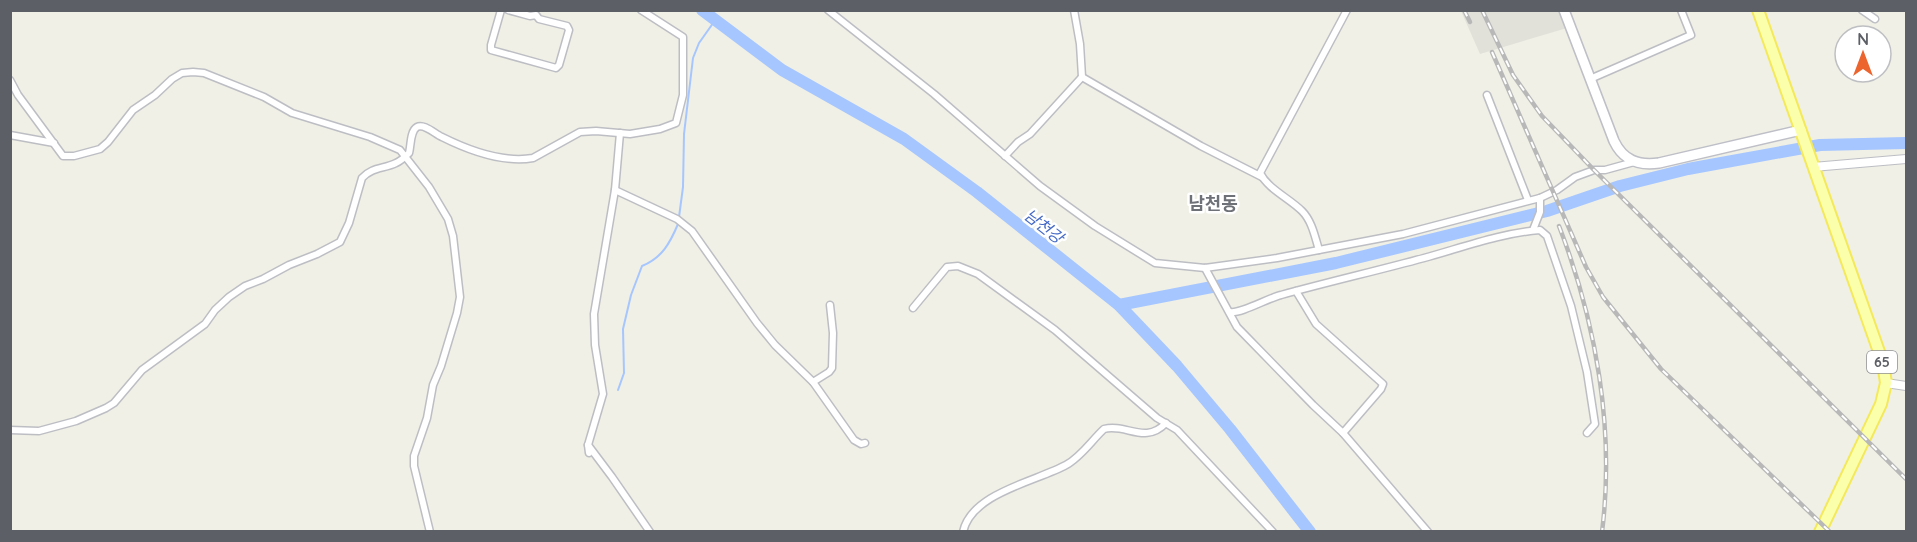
<svg xmlns="http://www.w3.org/2000/svg" width="1917" height="542" viewBox="0 0 1917 542" font-family="Quicksand,'Noto Sans KR',sans-serif">
<style>
.industrial{fill:#e1e1da}
.lines{fill:none;stroke-linecap:round;stroke-linejoin:round}
.stream{stroke:#a6c6ff;stroke-width:2}
.river{stroke:#a6c6ff;stroke-width:12}
.minor-casing{stroke:#bdbec4;stroke-width:9}
.tertiary-casing{stroke:#bdbec4;stroke-width:10}
.secondary-casing{stroke:#bebfc7;stroke-width:12}
.primary-casing{stroke:#f4e95b;stroke-width:14}
.minor{stroke:#fff;stroke-width:6}
.tertiary{stroke:#fff;stroke-width:8}
.secondary{stroke:#fff;stroke-width:9}
.primary{stroke:#fbffab;stroke-width:10}
.rail-casing{stroke:#b8b8b9;stroke-width:4.5}
.rail{stroke:#fff;stroke-width:2;stroke-dasharray:7;stroke-linecap:butt}
.labels{text-anchor:middle;stroke-width:5;stroke-linejoin:round;paint-order:stroke}
.shield{fill:#fff;stroke:#8e8f94;stroke-width:1.5}
.shield-label{font-size:14px;font-weight:bold;fill:#5d5f66}
.water-label{font-size:16px;font-style:italic;fill:#456ac6;stroke:#fff}
.quarter-label{font-size:18px;font-weight:bold;fill:#6e7178;stroke:#fff}
</style>
<rect width="100%" height="100%" fill="#f0f0e6"/>
<path class="industrial" d="M1461 11H1560L1567 28 1480 54Z"/>
<g class="lines">
<g class="stream">
<path d="M679 217 683 187 684 134 693 58 699 43 716 19"/>
<path d="M618 390 624 373 623 329 631 295 642 266C662 258 670 243 678 224"/>
</g>
<g class="river">
<path d="M702 10 782 70 904 139 977 192 1119 305 1177 366 1230 429 1310 532"/>
<path d="M1119 305 1336 263 1547 211 1620 186 1688 169 1820 145 1906 143"/>
</g>
<defs>
<g id="minor">
<path d="M501 10 491 45V50L556 68 559 65 569 30 567 26 539 19 536 15 530 16 508 10"/>
<path d="M828 10 934 94 1040 186 1095 226 1155 263 1205 268 1277 258 1403 234 1540 198 1557 190 1575 177 1594 170H1605L1634 162"/>
<path d="M1074 10 1080 44 1082 77"/>
<path d="M1862 10 1875 19"/>
<path d="M1590 79 1691 35 1681 10"/>
<path d="M10 80 18 95 63 156H74L100 149 108 142 133 110 155 95 172 79 182 73 193 72 204 73 264 97 292 113 370 137 400 150 429 187 448 219 453 236 460 297 457 313 441 366 433 385 427 418 414 456V466L430 532"/>
<path d="M1487 95 1528 200"/>
<path d="M10 135 54 143"/>
<path d="M1005 156 1018 142 1030 134 1082 77 1201 146 1262 177"/>
<path d="M615 190 677 219 692 231 757 323 775 345 813 382 854 440 861 444 865 443"/>
<path d="M1533 230 1540 212V198"/>
<path d="M1319 250C1315 237 1312 221 1302 211 1289 198 1268 189 1260 173L1347 10"/>
<path d="M1205 268 1237 327 1313 405 1343 433 1428 532"/>
<path d="M1296 291 1316 324 1383 384 1381 389 1343 433"/>
<path d="M913 308 947 267 958 266 978 274 1055 330 1157 418 1177 430 1273 532"/>
<path d="M1230 312C1241 314 1268 298 1281 295 1328 282 1376 271 1424 258 1461 248 1501 233 1540 230L1547 236 1571 306 1587 372 1595 424 1587 433"/>
<path d="M813 382 829 372 832 368 833 333 830 305"/>
<path d="M10 430 39 431 76 421 106 408 114 403 142 370 205 324 215 310 229 297 245 286 263 279 289 265 317 254 340 242 349 223 362 178C372 167 384 169 396 163 401 161 405 157 409 153 411 146 410 131 417 127 424 123 435 134 442 137 468 150 503 163 533 158L580 132 596 131 630 134 660 129 676 123 683 95V37L641 10"/>
<path d="M588 445 612 477 650 532"/>
<path d="M589 453 588 445 603 394 595 345 594 314 615 190 620 133"/>
<path d="M963 532C971 493 1037 481 1066 465 1081 457 1092 440 1104 429 1126 423 1145 445 1166 423"/>
</g>
<g id="tertiary">
<path d="M1813 167 1906 159"/>
<path d="M1886 383 1906 386"/>
</g>
<path id="secondary" d="M1564 10 1614 141C1623 160 1638 166 1659 163L1801 130"/>
<path id="primary" d="M1758 10 1883 363 1886 383 1881 404 1820 532"/>
</defs>
<use href="#minor" class="minor-casing"/>
<use href="#tertiary" class="tertiary-casing"/>
<use href="#secondary" class="secondary-casing"/>
<use href="#primary" class="primary-casing"/>
<use href="#minor" class="minor"/>
<use href="#tertiary" class="tertiary"/>
<use href="#secondary" class="secondary"/>
<use href="#primary" class="primary"/>
<defs>
<g id="rail">
<path d="M1464 10 1470 22"/>
<path d="M1482 10 1513 75 1542 116 1594 170 1906 479"/>
<path d="M1492 52 1586 267 1603 297 1661 369 1830 532"/>
<path d="M1559 226C1596 322 1615 429 1602 532"/>
</g>
</defs>
<use href="#rail" class="rail-casing"/>
<use href="#rail" class="rail"/>
</g>
<g class="labels">
<rect class="shield" x="1867" y="351" width="30" height="22" rx="4.5"/>
<g class="shield-label">
<text x="1882" y="367">65</text>
</g>
<g class="water-label">
<text transform="translate(1044 226) rotate(38)" y="6">남천강</text>
</g>
<g class="quarter-label">
<text x="1213" y="210">남천동</text>
</g>
</g>
<rect width="1917" height="542" fill="none" stroke="#5d5f66" stroke-width="24"/>
<g transform="translate(1863 54)"><circle r="28" fill="#ffffff" stroke="#bebfc2" stroke-width="1.5"/>
<path d="M0-4.5L10 22L0 15L-10 22Z" fill="#ec652f"/>
<text y="-9" font-size="16" font-weight="bold" text-anchor="middle" fill="#5d5f66">N</text>
</g>
</svg>
